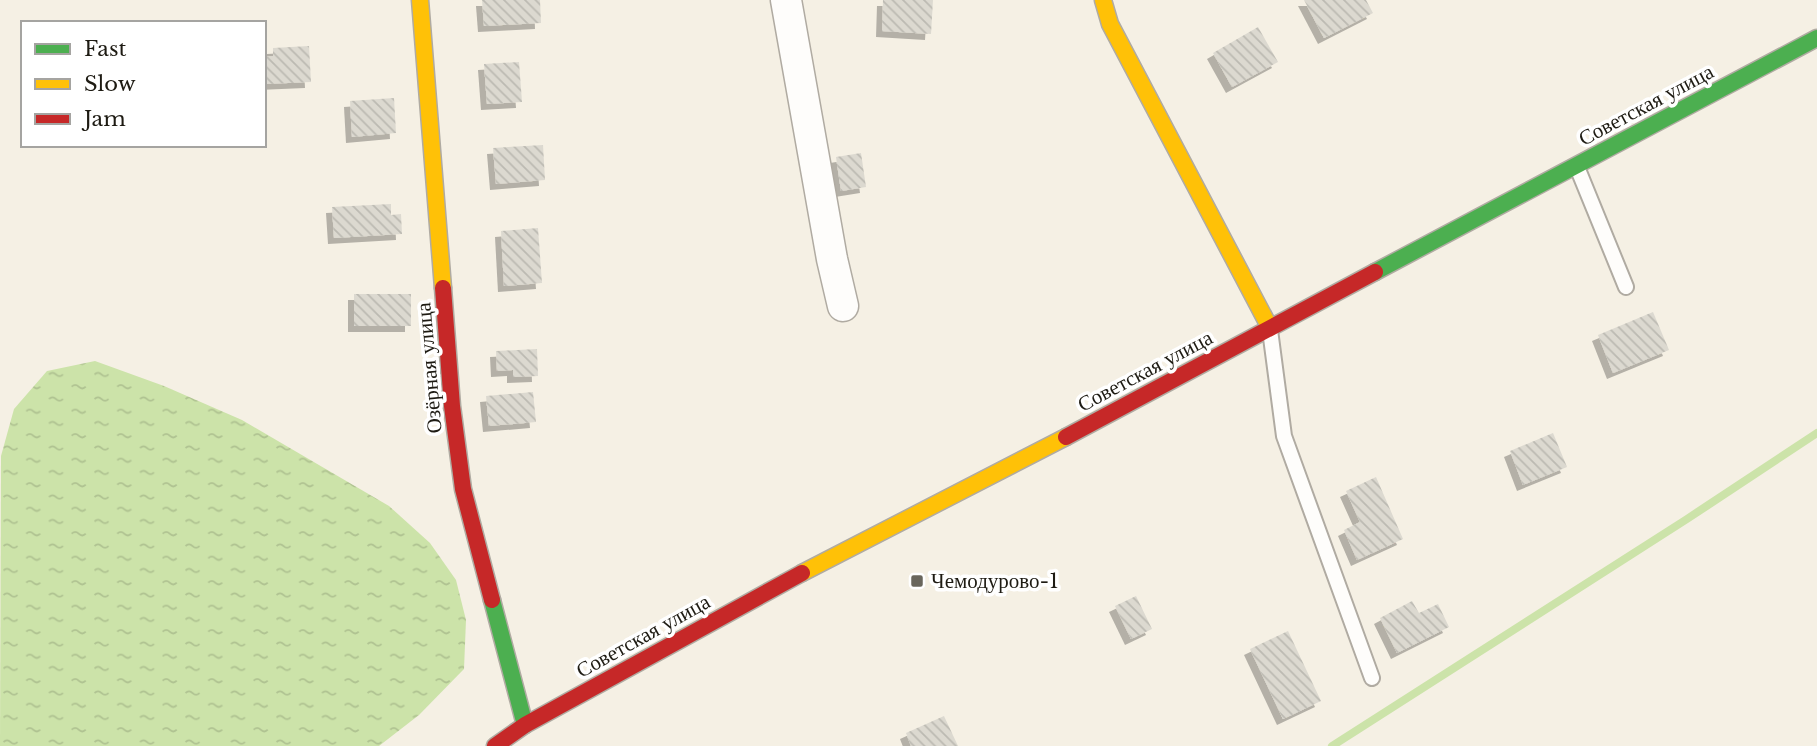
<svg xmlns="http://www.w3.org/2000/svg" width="1817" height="746" viewBox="0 0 1817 746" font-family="'Libre Baskerville',serif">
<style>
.water{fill:url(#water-ripples)}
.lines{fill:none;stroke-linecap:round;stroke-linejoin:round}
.stream{stroke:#cce3a9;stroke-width:8}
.building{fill:url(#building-back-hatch);filter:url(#shadow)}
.lane-casing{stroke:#b0aba2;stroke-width:18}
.street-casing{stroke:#b0aba2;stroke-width:33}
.fast-casing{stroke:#b0aba2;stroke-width:19}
.slow-casing{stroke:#b0aba2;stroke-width:19}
.jam-casing{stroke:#b0aba2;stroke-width:19}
.lane{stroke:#fefdfb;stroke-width:14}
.street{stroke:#fefdfb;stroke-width:30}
.fast{stroke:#4caf50;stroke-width:16}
.slow{stroke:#ffc107;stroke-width:16}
.jam{stroke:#c62828;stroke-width:16}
.poi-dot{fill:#69665c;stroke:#fff;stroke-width:2.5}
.labels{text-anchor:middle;stroke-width:7;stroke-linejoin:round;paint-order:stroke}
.street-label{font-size:21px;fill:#1e1b13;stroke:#fff}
.poi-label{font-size:21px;fill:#1e1b13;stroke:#fff;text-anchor:start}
</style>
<defs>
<pattern id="water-ripples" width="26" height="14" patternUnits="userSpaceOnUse" patternTransform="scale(1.75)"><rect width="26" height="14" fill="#cce3a9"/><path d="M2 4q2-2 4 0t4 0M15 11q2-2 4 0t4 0" fill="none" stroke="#afc291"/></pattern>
<pattern id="building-back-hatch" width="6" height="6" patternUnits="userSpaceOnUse" patternTransform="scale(1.75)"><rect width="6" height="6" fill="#dcd9d0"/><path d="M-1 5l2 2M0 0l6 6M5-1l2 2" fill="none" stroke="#bcbab2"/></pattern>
<filter id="shadow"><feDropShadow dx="-6" dy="6" stdDeviation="0" flood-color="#0004"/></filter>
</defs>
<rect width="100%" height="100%" fill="#f5f0e4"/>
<path class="water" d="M95 361 164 386 242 420 389 506 430 543 456 580 466 620 464 669 419 715 379 746H0L1 456 14 409 47 371Z"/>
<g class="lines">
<path class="stream" d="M1332 746 1687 519 1817 433"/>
</g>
<g class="building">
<path d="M482 0H540L541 23 484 26Z"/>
<path d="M883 0H933L931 34 882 31Z"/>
<path d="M1304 0H1366L1373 13 1324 38Z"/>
<path d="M1258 27 1278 62 1232 87 1213 53Z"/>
<path d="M309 46 311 82 264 84V57L273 56V48Z"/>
<path d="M519 62 522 102 487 104 484 64Z"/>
<path d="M394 98 396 133 352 137 350 101Z"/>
<path d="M543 145 545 180 496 184 493 148Z"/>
<path d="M861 153 866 187 841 191 836 157Z"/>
<path d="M391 204V215L401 214 402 234 334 238 332 207Z"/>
<path d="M538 228 542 283 504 286 501 231Z"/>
<rect x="354" y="294" width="57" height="32"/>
<path d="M1653 312 1669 350 1613 373 1598 335Z"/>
<path d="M537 349 538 376 513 377V370L497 371 496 351Z"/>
<path d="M533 392 536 422 489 426 486 396Z"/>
<path d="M1553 433 1567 467 1523 485 1510 451Z"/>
<path d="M1376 477 1403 539 1357 560 1344 530 1360 522 1346 491Z"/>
<path d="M1136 596 1152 629 1131 639 1115 606Z"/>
<path d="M1412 601 1419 613 1438 604 1449 627 1397 653 1380 618Z"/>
<path d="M1288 631 1321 701 1283 719 1250 649Z"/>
<path d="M944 716 958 746H911L906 733Z"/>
</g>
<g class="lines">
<defs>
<g id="lane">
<path d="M1577 167 1626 287"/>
<path d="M1270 330 1284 436 1372 678"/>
</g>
<path id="street" d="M786 0 832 259 843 306"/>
<g id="fast">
<path d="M1375 272 1817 38"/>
<path d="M492 600 525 725"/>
</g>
<g id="slow">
<path d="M420 0 443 288"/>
<path d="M1103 0 1110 24 1270 328"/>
<path d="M802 573 1066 437"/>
</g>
<g id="jam">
<path d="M443 288 452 406 463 489 492 600"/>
<path d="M1066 437 1375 272"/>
<path d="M495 746 525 725 802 573"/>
</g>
</defs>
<use href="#lane" class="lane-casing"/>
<use href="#street" class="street-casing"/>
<use href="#fast" class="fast-casing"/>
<use href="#slow" class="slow-casing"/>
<use href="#jam" class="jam-casing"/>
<use href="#lane" class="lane"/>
<use href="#street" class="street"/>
<use href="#fast" class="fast"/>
<use href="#slow" class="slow"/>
<use href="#jam" class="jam"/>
</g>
<rect class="poi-dot" x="910" y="574" width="14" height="14" rx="3.5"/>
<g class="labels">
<g class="street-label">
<text transform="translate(1646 105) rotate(-28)" y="7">Советская улица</text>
<text transform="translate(429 368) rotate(-95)" y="7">Озёрная улица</text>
<text transform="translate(1145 371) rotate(-28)" y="7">Советская улица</text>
<text transform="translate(643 636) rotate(-29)" y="7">Советская улица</text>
</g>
<g class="poi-label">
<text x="931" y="588">Чемодурово-1</text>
</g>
</g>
<rect x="21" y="21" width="245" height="126" fill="#ffffff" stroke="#a5a4a1" stroke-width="2"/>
<rect x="35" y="44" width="35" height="10" fill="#4caf50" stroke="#a5a4a1" stroke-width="2"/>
<text x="84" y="56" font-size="21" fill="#1e1b13">Fast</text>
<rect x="35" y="79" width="35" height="10" fill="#ffc107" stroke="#a5a4a1" stroke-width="2"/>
<text x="84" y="91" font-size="21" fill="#1e1b13">Slow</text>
<rect x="35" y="114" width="35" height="10" fill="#c62828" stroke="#a5a4a1" stroke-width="2"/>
<text x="84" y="126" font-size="21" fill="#1e1b13">Jam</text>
</svg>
